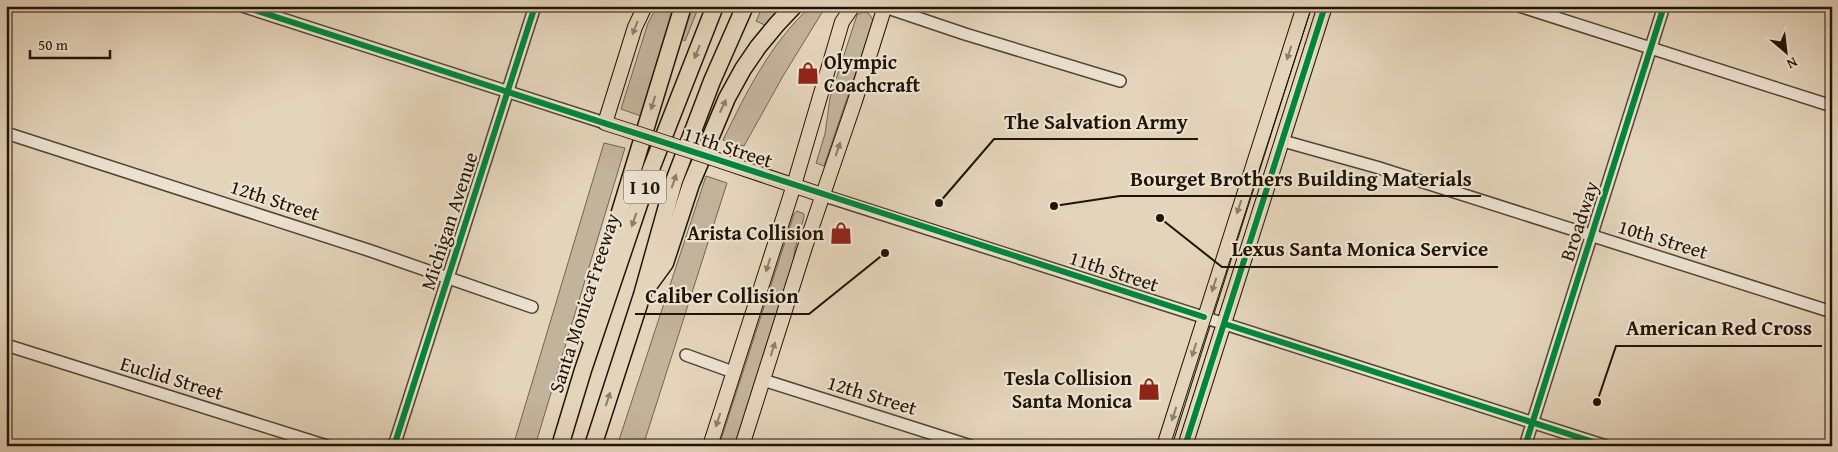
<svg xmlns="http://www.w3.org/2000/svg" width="1838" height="452" viewBox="0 0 1838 452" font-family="'Gentium Book Plus',serif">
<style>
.green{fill:#c3b39b;stroke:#726450}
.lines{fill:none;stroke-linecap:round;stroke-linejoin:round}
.minor-casing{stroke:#514433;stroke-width:14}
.major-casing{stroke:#201406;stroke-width:16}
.highway-casing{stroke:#201406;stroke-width:19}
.minor{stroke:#ede3d2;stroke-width:11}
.major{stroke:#e4d4ba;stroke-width:14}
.highway{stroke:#e4d4ba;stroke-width:16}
.tram{stroke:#201406;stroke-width:1}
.major-bridge-casing{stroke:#201406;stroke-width:16;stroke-linecap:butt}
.major-bridge{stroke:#e4d4ba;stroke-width:14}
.cycleway-casing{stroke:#ede3d2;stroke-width:9}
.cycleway{stroke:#00873e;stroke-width:6}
.oneway{fill:#8c7e69}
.labels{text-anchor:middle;stroke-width:4.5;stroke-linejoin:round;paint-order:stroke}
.shield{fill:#ede3d2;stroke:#5e5243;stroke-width:1}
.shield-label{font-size:19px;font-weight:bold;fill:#201406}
.poi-label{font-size:20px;font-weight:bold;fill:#201406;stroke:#ede3d2;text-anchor:end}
.street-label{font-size:20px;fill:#201406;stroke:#ede3d2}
.leader{fill:none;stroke:#201406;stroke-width:2}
.callout-dot{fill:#201406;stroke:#ede3d2;stroke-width:2}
.callout-label{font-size:21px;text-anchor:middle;font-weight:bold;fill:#201406;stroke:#ede3d2;stroke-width:4.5;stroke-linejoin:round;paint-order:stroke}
</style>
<rect width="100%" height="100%" fill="#e4d4ba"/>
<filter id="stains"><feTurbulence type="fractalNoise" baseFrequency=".004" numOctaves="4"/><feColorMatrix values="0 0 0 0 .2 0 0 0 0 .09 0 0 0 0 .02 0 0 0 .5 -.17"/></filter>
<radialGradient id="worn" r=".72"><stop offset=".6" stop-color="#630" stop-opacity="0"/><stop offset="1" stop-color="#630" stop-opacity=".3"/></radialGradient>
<g class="green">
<path d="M657 6H674L641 116 621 109 648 23Z"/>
<path d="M691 6H699L685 41 681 39Z"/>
<path d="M763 6H784L767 26 756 21Z"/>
<path d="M811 6H826L783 76 744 146 723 140C747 91 770 44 811 6Z"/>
<path d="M863 12 868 13 872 18 873 22 824 166 816 163 825 134 830 98 857 15Z"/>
<path d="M604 143 625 148 535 446H513Z"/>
<path d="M706 176 727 183 643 446H617Z"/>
<path d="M797 211 804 214V217L795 249 791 275 736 446H719L794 214Z"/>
</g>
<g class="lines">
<defs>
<g id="minor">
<path d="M242 6 605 123"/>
<path d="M1519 6 1832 106"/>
<path d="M885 7 965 34 1120 81"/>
<path d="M6 133 371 251 532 307"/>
<path d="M1283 141 1376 167 1832 312"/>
<path d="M822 195 1606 446"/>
<path d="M6 345 327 446"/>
<path d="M686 355 733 372"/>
<path d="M763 380 971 446"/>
<path d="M394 446 535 6"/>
<path d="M1525 446 1664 6"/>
</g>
<g id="major">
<path d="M630 131 605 123 635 27 645 6"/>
<path d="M721 161 822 195"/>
<path d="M710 446 794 185 842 22 853 6"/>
<path d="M742 446 805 247 855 101 885 6"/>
<path d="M1164 446 1304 6"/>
<path d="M1185 446 1325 6"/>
</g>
<g id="highway">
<path d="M649 285 665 263 691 184 727 98 743 69 758 47 777 24 794 6"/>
<path d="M587 335 590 310 683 6"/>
<path d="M560 446 583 370 651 169 715 6"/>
<path d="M593 446 642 295 674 181 712 81 745 6"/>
</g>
</defs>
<use href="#minor" class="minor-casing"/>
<use href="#major" class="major-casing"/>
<use href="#highway" class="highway-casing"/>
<use href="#minor" class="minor"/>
<use href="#major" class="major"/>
<use href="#highway" class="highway"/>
<path class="tram" d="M1170 446 1312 6"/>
<defs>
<path id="major-bridge" d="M630 131 721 161"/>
</defs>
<use href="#major-bridge" class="major-bridge-casing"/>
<use href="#major-bridge" class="major-bridge"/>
<defs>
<g id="cycleway">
<path d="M242 6 1204 317"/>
<path d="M1225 324 1606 446"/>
<path d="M394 446 535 6"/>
<path d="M1185 446 1325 6"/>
<path d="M1525 446 1664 6"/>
</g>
</defs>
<use href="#cycleway" class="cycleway-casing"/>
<use href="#cycleway" class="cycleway"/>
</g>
<defs><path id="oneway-solid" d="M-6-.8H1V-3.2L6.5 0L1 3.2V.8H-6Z" transform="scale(1.25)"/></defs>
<g class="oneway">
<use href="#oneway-solid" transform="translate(635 28) rotate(111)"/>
<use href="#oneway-solid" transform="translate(697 52) rotate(112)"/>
<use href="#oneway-solid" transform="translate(1289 53) rotate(108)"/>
<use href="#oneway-solid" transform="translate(653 103) rotate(107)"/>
<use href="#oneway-solid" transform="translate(723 106) rotate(-65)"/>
<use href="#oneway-solid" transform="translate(838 149) rotate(-71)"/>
<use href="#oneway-solid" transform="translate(674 181) rotate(-71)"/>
<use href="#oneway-solid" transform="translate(1239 207) rotate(108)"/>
<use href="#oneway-solid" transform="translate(634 220) rotate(109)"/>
<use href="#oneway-solid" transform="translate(768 265) rotate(108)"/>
<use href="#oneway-solid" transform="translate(1214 285) rotate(108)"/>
<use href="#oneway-solid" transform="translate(773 349) rotate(-72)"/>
<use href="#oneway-solid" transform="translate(1194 350) rotate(107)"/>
<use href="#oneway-solid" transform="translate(608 399) rotate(-72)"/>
<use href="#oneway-solid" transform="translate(1174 414) rotate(108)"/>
<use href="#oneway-solid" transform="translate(718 420) rotate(108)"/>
</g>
<defs>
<symbol id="shop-bare" viewBox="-9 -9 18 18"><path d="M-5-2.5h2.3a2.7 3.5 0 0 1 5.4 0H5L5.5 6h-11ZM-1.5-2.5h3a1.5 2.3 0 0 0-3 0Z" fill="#8f2418" stroke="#ede3d2" stroke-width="2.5" paint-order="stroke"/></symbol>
</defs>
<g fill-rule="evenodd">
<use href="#shop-bare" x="792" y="57" width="32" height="32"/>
<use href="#shop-bare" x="825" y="217" width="32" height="32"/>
<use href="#shop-bare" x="1133" y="373" width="32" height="32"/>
</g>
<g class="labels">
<rect class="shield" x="624" y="170.5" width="42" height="33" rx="4"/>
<g class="shield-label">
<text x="645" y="194">I 10</text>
</g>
<g class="poi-label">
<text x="824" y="69" text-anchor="start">Olympic<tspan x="824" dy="23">Coachcraft</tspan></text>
<text x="824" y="240">Arista Collision</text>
<text x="1132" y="385">Tesla Collision<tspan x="1132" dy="23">Santa Monica</tspan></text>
</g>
<g class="street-label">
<text transform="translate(728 147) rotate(18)" y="7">11th Street</text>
<text transform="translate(275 200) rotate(18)" y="7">12th Street</text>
<text transform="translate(449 221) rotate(-72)" y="7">Michigan Avenue</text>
<text transform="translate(1579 221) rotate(-72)" y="7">Broadway</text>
<text transform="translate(1663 239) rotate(17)" y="7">10th Street</text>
<text transform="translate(1114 271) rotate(18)" y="7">11th Street</text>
<text transform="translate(584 303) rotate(-72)" y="7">Santa Monica Freeway</text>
<text transform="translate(172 378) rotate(17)" y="7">Euclid Street</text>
<text transform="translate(872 395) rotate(17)" y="7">12th Street</text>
</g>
</g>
<path class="leader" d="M939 203L994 139H1198M1054 206L1120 196H1481M1160 218L1222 267H1498M885 253L809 314H635M1597 402L1616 346H1822"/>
<g class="callout-dot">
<circle cx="939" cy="203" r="5"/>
<circle cx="1054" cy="206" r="5"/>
<circle cx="1160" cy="218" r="5"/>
<circle cx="885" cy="253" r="5"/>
<circle cx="1597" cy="402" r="5"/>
</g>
<g class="callout-label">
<text x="1096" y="129">The Salvation Army</text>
<text x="1301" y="186">Bourget Brothers Building Materials</text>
<text x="1360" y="256">Lexus Santa Monica Service</text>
<text x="722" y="303">Caliber Collision</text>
<text x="1719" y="335">American Red Cross</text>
</g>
<rect width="1838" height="452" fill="none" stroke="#e4d4ba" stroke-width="25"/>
<rect x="8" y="8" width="1823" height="437" fill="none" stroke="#201406" stroke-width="2.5"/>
<rect x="12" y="12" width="1813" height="427" fill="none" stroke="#201406"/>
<g transform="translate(1786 52) rotate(152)" stroke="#ede3d2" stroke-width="4" paint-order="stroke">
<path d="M0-4L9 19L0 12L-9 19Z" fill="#201406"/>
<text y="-8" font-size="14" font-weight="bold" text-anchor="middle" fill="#201406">N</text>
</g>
<path d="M30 50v8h80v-8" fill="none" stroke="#201406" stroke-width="2.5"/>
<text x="38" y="50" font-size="15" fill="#201406" stroke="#ede3d2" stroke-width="4" paint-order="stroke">50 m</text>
<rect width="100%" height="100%" filter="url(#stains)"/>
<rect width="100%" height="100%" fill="url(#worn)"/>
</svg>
